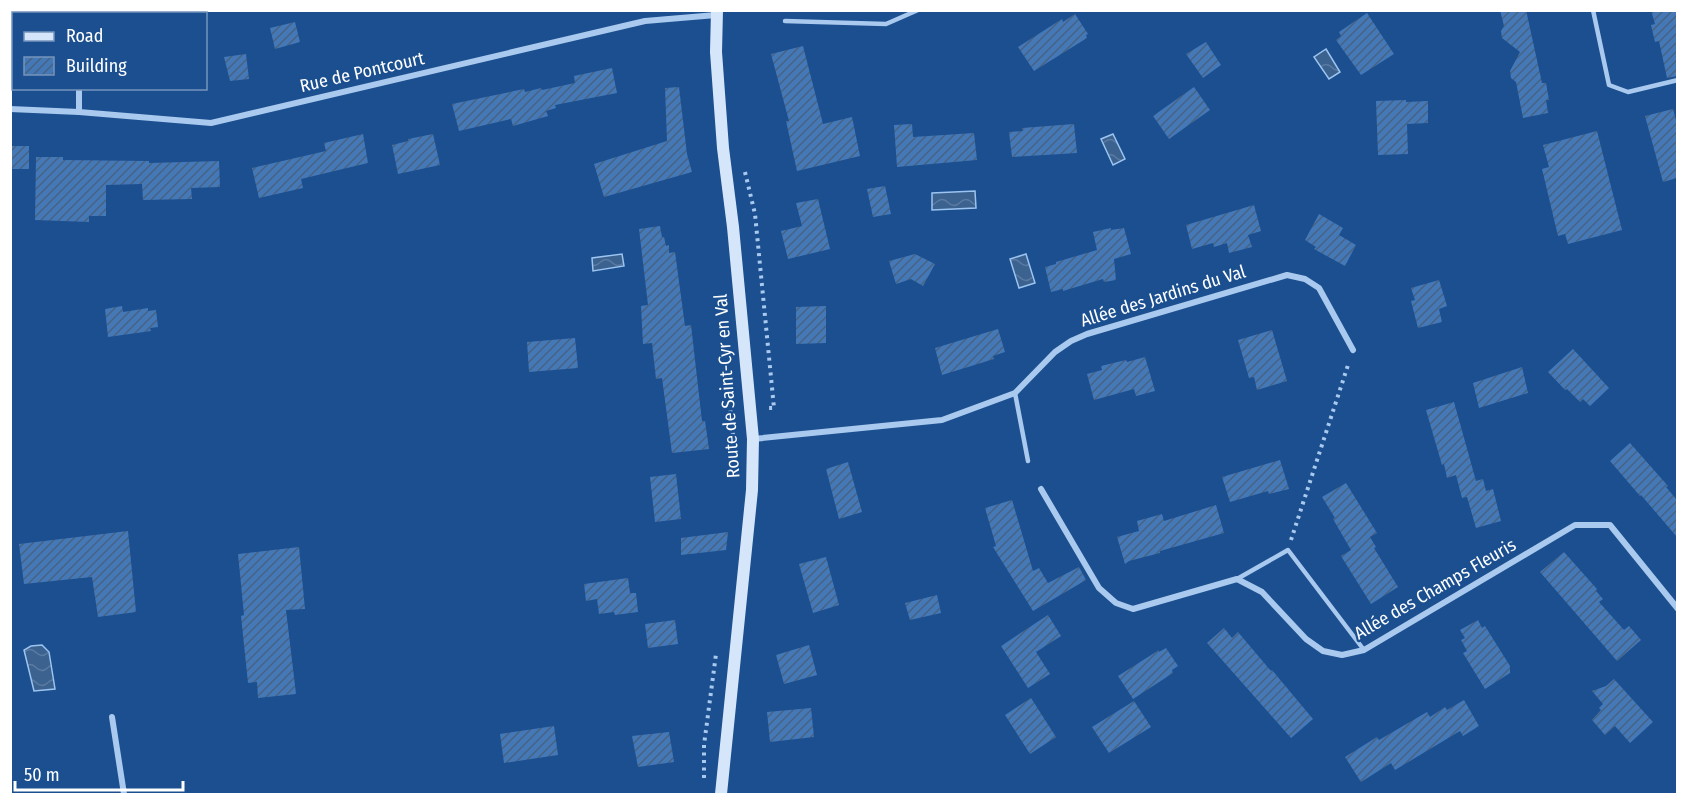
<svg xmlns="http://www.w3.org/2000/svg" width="1688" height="805" viewBox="0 0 1688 805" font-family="'Fira Sans Condensed',sans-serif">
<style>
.water{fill:url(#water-waves);stroke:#9cc4f0;stroke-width:1.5}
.building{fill:url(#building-hatch)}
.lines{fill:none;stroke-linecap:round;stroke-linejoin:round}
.path{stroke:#a9c9ee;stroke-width:4;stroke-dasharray:3 4.5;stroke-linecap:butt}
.lane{stroke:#a9c9ee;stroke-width:4.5}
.street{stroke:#a9c9ee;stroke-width:6}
.secondary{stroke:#d6e6fa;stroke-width:12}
.labels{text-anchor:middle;stroke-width:4.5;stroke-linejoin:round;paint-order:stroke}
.street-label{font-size:18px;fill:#fff;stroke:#1b4f8f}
</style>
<defs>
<pattern id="water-waves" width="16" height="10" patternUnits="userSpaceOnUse" patternTransform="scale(1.5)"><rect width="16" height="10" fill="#3c6290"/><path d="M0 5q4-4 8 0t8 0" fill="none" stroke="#597aa1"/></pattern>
<pattern id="building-hatch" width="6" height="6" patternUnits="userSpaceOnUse" patternTransform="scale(1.5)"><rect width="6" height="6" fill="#4478b7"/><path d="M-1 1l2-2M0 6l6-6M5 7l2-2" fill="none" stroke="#486282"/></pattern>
</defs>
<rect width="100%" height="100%" fill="#1b4f8f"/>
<g class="water">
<path d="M1326 49 1340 72 1329 79 1314 57Z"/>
<path d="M1113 134 1125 159 1113 165 1101 139Z"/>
<path d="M975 191 976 208 932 210V193Z"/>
<path d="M622 254 624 266 593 271 592 258Z"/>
<path d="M1026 254 1035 283 1019 288 1010 259Z"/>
<path d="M42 645 49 652 55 689 34 691 24 650 31 646Z"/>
</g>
<g class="building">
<path d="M1500 10H1526L1542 83H1546L1549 100H1546L1548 113 1523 118 1516 82 1511 78 1510 71 1520 52 1502 38 1501 31 1504 26Z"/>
<path d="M1651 10H1677V76L1667 78 1659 41 1655 42 1651 25 1655 24Z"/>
<path d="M1367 13 1394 54 1361 75 1336 40 1341 36 1339 32Z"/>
<path d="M1075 14 1088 34 1086 35 1087 38 1034 71 1018 47 1062 19 1063 22Z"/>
<path d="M295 22 300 42 275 49 270 28Z"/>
<path d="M1206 42 1221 65 1203 78 1186 54Z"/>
<path d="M803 46 823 124 852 117 860 156 797 171 786 121H789L771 54Z"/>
<path d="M246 54 249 79 230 81 224 57Z"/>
<path d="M612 68 617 93 555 105 556 108 546 111 548 116 513 126 511 119 459 131 452 104 524 89 525 92 541 88 542 90 575 83 574 76Z"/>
<path d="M679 87 687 154 692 172 604 197 594 164 667 141 665 88Z"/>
<path d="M1194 87 1210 110 1169 139 1153 116Z"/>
<path d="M1406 100V102L1428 101V123L1407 124 1408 154 1378 155 1376 101Z"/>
<path d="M1673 109 1677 124V178L1663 182 1645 116Z"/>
<path d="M912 124 913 137 974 133 977 160 897 167 894 125Z"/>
<path d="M1074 124 1077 153 1012 157 1009 132 1023 131 1022 128Z"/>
<path d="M1597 131 1622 230 1568 244 1565 234 1558 236 1542 169 1549 167 1543 145Z"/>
<path d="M363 134 368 163 301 179 303 188 259 198 252 168 326 151 324 143Z"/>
<path d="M433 134 440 165 398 174 392 145 408 141V139Z"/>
<rect x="10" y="146" width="19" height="23"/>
<path d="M36 157H63V160L149 161V163L219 161 220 187 191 188 192 199 143 200 142 184 106 185V216H89V222L35 220Z"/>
<path d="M885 186 891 214 873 217 867 189Z"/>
<path d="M818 199 830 249 788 259 781 231 802 226 796 203Z"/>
<path d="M1254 205 1261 231 1248 235 1252 247 1229 253 1227 243 1214 247 1213 243 1192 249 1186 225Z"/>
<path d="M1319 214 1343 228 1339 235 1356 245 1345 266 1314 249 1316 247 1305 240Z"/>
<path d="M660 226 662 237H664L666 246 669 245V253L675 252 685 326 691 325 702 421H705L709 449 672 453 662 378 656 379 652 343 643 344 641 306 648 305 639 229Z"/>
<path d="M1111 228V230L1124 228 1131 254 1114 259 1116 280 1104 282 1103 279 1063 291V289L1051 292 1045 267 1056 264V262L1097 250 1093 232Z"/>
<path d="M915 254 935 264 923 286 911 279 896 284 889 261Z"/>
<path d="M1439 280 1447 306 1439 309 1442 322 1418 328 1411 301 1415 300 1411 288Z"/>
<path d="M122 306 123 312 148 308V311L156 310 158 327 150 328 151 331 108 337 105 309Z"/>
<path d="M826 306V343L796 344V307Z"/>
<path d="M998 329 1005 352 993 356 994 359 942 375 935 348Z"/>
<path d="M1272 330 1287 381 1257 390 1254 377 1249 378 1238 340Z"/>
<path d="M575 338 578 368 529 372 527 342Z"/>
<path d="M1573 349 1609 388 1590 406 1583 399 1580 402 1567 389 1565 390 1548 372Z"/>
<path d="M1145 357 1155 391 1136 396 1134 389 1094 400 1087 374 1102 370 1101 366 1126 360 1127 362Z"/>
<path d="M1522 367 1528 393 1479 408 1473 383Z"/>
<path d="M1454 402 1476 481 1483 479 1486 491 1493 489 1501 521 1476 528 1467 497 1462 498 1456 475 1447 478 1444 464 1442 465 1426 410Z"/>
<path d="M1630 443 1668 486 1666 487 1677 500V537L1641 495 1640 496 1610 461Z"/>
<path d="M1280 460 1289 489 1269 494 1268 491 1230 502 1222 477Z"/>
<path d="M848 462 862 512 839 519 826 469Z"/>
<path d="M676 474 681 519 655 522 650 477Z"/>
<path d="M1346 483 1377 533 1370 537 1376 547 1374 548 1398 587 1371 604 1341 556 1351 550 1333 519 1335 518 1322 497Z"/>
<path d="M1012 500 1033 571 1039 568 1048 583 1079 567 1086 580 1033 611 993 547 996 546 985 508Z"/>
<path d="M1216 505 1224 533 1160 551V553L1129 561 1125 564 1117 537 1139 531 1137 521 1162 514 1164 521Z"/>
<path d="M128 531 136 612 98 617 92 577 24 584 19 544Z"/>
<path d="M728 532 726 550 681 555V538Z"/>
<path d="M299 547 305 609 286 610 296 694 258 698 257 682 248 683 241 616 244 615 238 554Z"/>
<path d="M1564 552 1597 589 1596 591 1603 599 1599 602 1624 630 1629 626 1641 640 1617 661 1540 572Z"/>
<path d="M826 557 839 605 813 613 799 564Z"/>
<path d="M628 578 630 593H636L638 612 615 615 614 612 599 614 597 599 586 601 584 584Z"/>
<path d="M937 595 941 613 910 620 905 603Z"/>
<path d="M1048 615 1061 636 1036 652 1050 674 1028 688 1001 646Z"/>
<path d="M675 620 678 644 648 648 645 624Z"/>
<path d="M1478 620 1482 628 1485 626 1510 666V673L1485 689 1463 653 1467 651 1461 640 1465 638 1460 630Z"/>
<path d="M1224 628 1232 638 1238 632 1271 671 1272 670 1313 719 1291 738 1207 643Z"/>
<path d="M809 645 817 675 784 684 776 655Z"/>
<path d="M1166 648 1178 666 1172 670 1173 673 1133 699 1118 676 1159 650V652Z"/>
<path d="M1614 679 1653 722 1630 743 1615 726 1605 735 1592 720 1601 710 1599 708 1603 704 1592 691 1606 686Z"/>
<path d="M1031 698 1056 737 1030 754 1005 715Z"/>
<path d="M1464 700 1479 726 1463 736 1460 731 1395 770 1391 763 1361 782 1345 757 1377 737 1379 740 1427 712 1430 717 1445 707 1447 710Z"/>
<path d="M1134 701 1151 727 1109 753 1092 727Z"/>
<path d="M811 708 814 737 770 742 767 712Z"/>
<path d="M554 726 558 755 504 763 500 734Z"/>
<path d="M669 732 674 762 638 767 632 736Z"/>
</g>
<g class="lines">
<g class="path">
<path d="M745 172 755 214 774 408H765"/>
<path d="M734 407H730L734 444"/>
<path d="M1291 540 1349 362"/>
<path d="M704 778V745L716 654"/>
</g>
<g class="lane">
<path d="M1593 10 1609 85 1628 92 1678 80"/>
<path d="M785 21 886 24 918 10"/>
<path d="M1015 393 1028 461"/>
<path d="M1237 579 1288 550 1364 650"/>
</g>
<g class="street">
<path d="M76 10V14"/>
<path d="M79 88V112"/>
<path d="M10 109 79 112 211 123 645 21 716 15"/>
<path d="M753 439 942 420 1015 393 1055 352 1071 341 1087 334 1287 275 1305 279 1319 288 1353 350"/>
<path d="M1041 489 1099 588 1116 603 1133 609 1237 579 1262 592 1306 639 1323 651 1342 655 1364 650 1575 525H1610L1678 609"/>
<path d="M112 717 124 794"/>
</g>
<path class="secondary" d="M717 10 716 52 723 148 733 227 753 439 752 490 721 794"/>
</g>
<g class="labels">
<g class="street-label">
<text transform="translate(362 72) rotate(-13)" y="6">Rue de Pontcourt</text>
<text transform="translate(1163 296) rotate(-17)" y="6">Allée des Jardins du Val</text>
<text transform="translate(727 386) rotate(-94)" y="6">Route de Saint-Cyr en Val</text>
<text transform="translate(1435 589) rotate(-30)" y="6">Allée des Champs Fleuris</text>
</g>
</g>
<rect width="1688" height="805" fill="none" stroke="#ffffff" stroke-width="24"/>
<rect x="12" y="12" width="195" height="78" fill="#1b4f8f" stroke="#7695bc" stroke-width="1.5"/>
<rect x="24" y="32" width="30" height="9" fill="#d6e6fa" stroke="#7695bc" stroke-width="1.5"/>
<text x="66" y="42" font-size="18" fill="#ffffff">Road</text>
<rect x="24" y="57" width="30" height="18" fill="url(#building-hatch)" stroke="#7695bc" stroke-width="1.5"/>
<text x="66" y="72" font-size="18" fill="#ffffff">Building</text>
<path d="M15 781v9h168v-9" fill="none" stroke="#ffffff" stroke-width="3"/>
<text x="24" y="781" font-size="18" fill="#ffffff" stroke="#1b4f8f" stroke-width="4.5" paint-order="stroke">50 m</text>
</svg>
